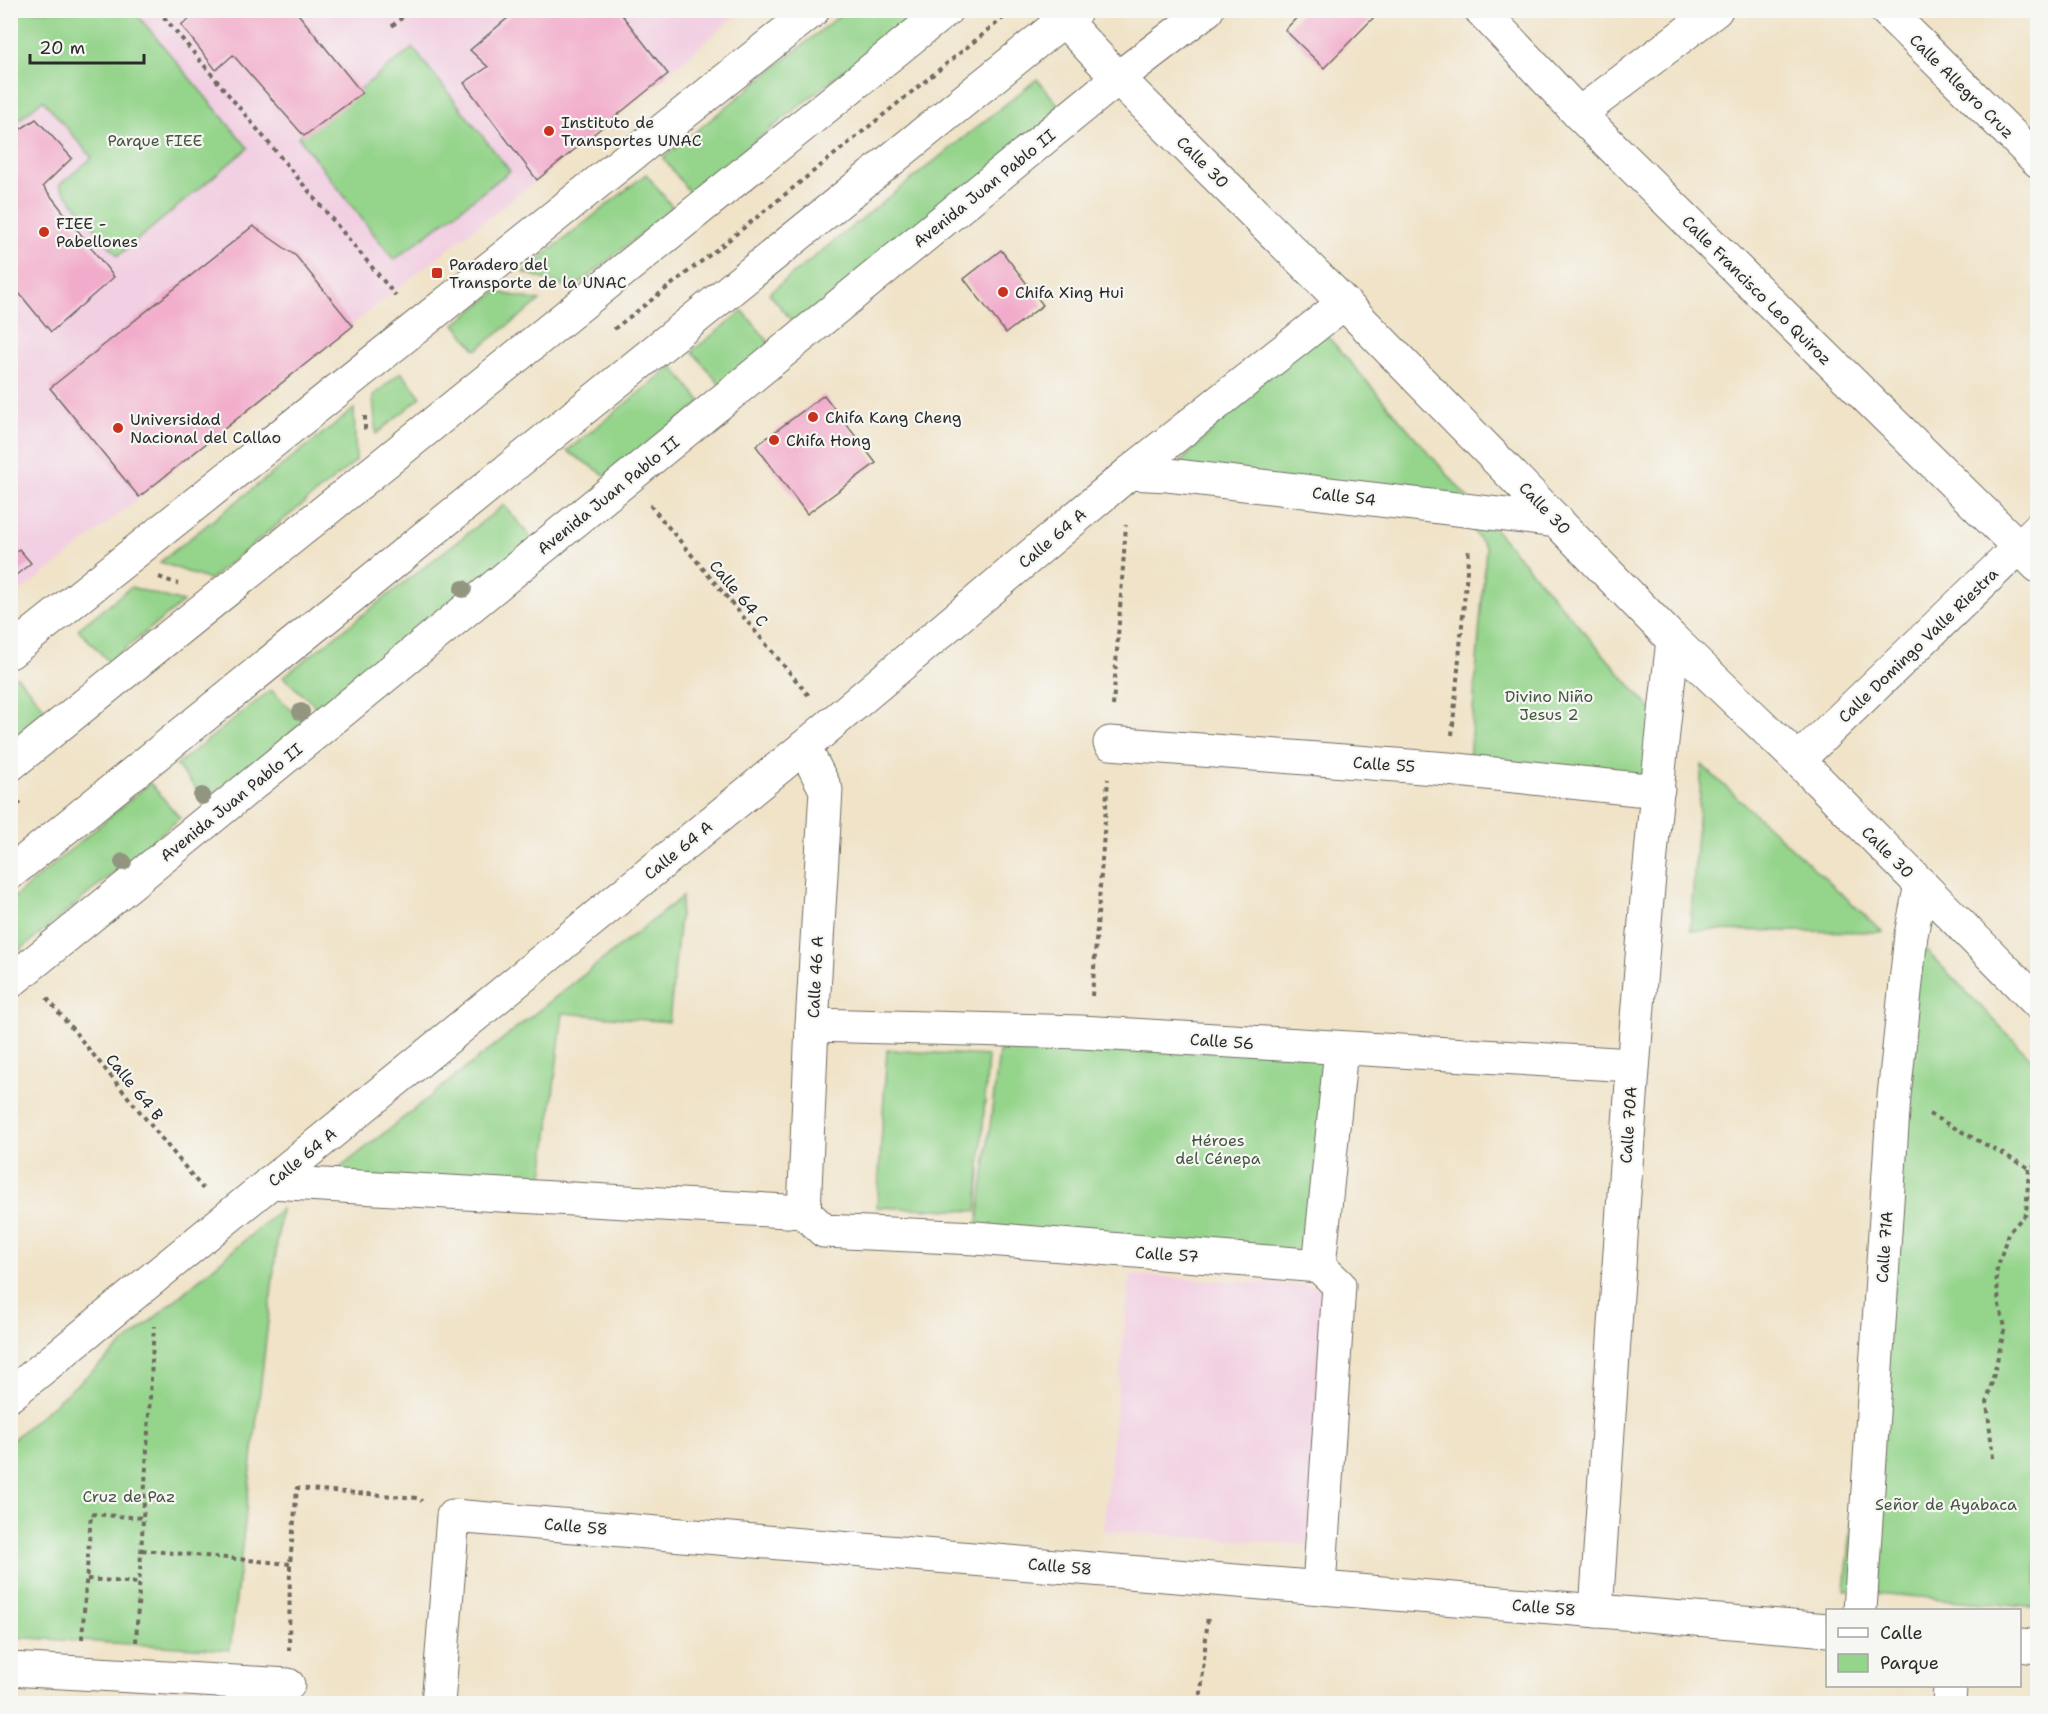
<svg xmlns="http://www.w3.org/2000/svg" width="2048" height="1714" viewBox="0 0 2048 1714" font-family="'Shantell Sans',sans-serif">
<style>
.built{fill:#f2cfe2}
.green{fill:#94d48b;stroke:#60805b;stroke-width:1.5}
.building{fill:#f2accb}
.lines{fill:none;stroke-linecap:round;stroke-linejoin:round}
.minor-casing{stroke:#706b62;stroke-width:35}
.major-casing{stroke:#706b62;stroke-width:35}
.path{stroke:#706b62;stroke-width:4;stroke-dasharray:4.5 4.5;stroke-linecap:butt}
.minor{stroke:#fff;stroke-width:33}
.major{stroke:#fff;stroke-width:33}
.tree{fill:#92957f}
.poi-dot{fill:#c8321e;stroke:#f6f6f2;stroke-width:2}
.labels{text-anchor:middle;stroke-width:4.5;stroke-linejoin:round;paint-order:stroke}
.street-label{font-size:16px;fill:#2b2b2b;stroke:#f6f6f2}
.poi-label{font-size:16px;fill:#2b2b2b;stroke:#f6f6f2;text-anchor:start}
.park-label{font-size:16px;fill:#455543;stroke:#f6f6f2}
</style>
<rect width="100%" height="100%" fill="#f6f6f2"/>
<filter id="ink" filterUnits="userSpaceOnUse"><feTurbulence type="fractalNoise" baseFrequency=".0167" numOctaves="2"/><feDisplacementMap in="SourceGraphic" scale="12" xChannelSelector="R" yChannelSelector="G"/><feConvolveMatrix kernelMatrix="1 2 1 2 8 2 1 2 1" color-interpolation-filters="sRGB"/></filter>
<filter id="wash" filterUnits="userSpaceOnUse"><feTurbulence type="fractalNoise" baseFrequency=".008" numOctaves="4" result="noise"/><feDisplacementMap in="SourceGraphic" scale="24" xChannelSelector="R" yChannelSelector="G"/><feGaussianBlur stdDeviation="1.35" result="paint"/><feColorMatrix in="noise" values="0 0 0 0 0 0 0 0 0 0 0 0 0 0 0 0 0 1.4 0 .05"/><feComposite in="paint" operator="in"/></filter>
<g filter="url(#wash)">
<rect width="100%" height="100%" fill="#f0e3c8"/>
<g class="built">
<path d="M11 11H741L668 74 537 180 393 292 62 560 11 598Z"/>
<path d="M1130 1275 1332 1287 1319 1546 1103 1531Z"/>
</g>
<g class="green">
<path d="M10 11H134L248 148 118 256 59 185 92 158 43 100 16 122 11 115Z"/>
<path d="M845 11H919L690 193 663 158Z"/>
<path d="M413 48 510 171 394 260 298 137Z"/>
<path d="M1037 79 1064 112 796 326 769 293Z"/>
<path d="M646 174 673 208 573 289 523 272Z"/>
<path d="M496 292 540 301 476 350 455 324Z"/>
<path d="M743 311 772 346 721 386 692 351Z"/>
<path d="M1317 324 1663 723 1637 789 1468 773 1486 548 1459 512 1168 475Z"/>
<path d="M672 366 701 402 608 477 567 451Z"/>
<path d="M401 372 421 397 376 434 373 396Z"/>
<path d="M354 409 356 461 209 580 160 562Z"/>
<path d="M504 505 533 540 320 710 283 677Z"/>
<path d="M131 587 183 602 109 662 78 629Z"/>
<path d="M17 676 46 710 11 739V681Z"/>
<path d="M271 690 304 722 207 801 176 765Z"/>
<path d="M1702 765 1883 932 1690 930Z"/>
<path d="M150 783 180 818 19 951 11 940V900Z"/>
<path d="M682 897 669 1022 563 1013 541 1192 326 1179Z"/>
<path d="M1911 935 2037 1064V1608L1845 1590Z"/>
<path d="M1002 1029 1341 1049 1319 1266 976 1238Z"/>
<path d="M887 1050 988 1056 977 1211 877 1207Z"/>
<path d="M281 1209 230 1650 11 1637V1441Z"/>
</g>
<g id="blocks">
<g class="building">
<path d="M193 10H295L362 93 304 136 233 55 216 70 181 25 196 14Z"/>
<path d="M517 10H618L668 74 537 180 464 83 488 67 470 50Z"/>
<path d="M1304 10H1381L1324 68 1285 30Z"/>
<path d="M36 119 72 158 43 186 114 277 51 332 10 282V136Z"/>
<path d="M253 226 296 256 353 326 139 497 50 388Z"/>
<path d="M1001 250 1043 305 1006 333 964 279Z"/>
<path d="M824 395 876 463 807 514 756 446Z"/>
<path d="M19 549 31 563 10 580V556Z"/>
</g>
</g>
</g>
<g filter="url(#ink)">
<use href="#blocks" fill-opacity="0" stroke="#706b62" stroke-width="1.5"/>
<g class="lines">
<defs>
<g id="minor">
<path d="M1054 10 1118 78 1344 303 1673 640 1798 760 2038 1003"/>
<path d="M1481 10 1579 114 2038 566"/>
<path d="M1886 10 2038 161"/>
<path d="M1579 114 1716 10"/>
<path d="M1129 473 1168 475 1558 521"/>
<path d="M10 652 813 10"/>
<path d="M1110 743 1448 769 1637 789H1658"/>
<path d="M1798 760 2038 529"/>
<path d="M10 982 1118 78 1207 10"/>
<path d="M812 1025 1081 1032 1632 1065"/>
<path d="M270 1182 804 1212"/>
<path d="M804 1212 824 1231 976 1238 1319 1266"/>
<path d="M804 1212 812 1025 826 790 804 747"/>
<path d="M1319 1266 1339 1285 1319 1587"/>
<path d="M1319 1266 1341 1049"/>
<path d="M10 1395 804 747 1129 473 1344 303"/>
<path d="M1860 1610 1894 1096 1911 935 1921 884"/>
<path d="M1596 1611C1618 1287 1636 963 1673 640"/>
<path d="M2020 1645 2038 1647"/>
<path d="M10 1669 288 1685"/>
<path d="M438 1704 453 1516 1828 1630"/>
<path d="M1949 1704 1950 1686"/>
</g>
<g id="major">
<path d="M10 765 946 10"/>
<path d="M10 873 1076 10"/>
</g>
</defs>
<use href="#minor" class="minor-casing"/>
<use href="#major" class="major-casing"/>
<g class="path">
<path d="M158 10 396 296"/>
<path d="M392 26 411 10"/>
<path d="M614 329 720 247 1013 10"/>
<path d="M365 416V432"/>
<path d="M650 505 810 697"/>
<path d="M159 577 178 584"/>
<path d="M1113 706 1126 525"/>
<path d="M1452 735 1469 548"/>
<path d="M10 810 24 800"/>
<path d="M1092 996 1108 779"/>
<path d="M47 998 203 1189"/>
<path d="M1929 1114 2029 1168 2038 1165"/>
<path d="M1993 1458 1987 1403 2005 1327 1999 1305 1996 1273 2008 1233 2026 1214 2029 1168"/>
<path d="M142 1550 290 1564"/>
<path d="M87 1579 140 1583"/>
<path d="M82 1639 91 1514 143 1518"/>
<path d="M136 1642 154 1326"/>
<path d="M289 1651 290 1564 297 1488 417 1498 422 1501"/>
<path d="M1200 1704 1208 1615"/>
</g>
<use href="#minor" class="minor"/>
<use href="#major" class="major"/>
</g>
<g class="tree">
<circle cx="463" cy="589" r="9"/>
<circle cx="301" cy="712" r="9"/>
<circle cx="202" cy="796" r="9"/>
<circle cx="123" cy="862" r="9"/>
</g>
</g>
<g class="poi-dot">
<circle cx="549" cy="131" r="6"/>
<circle cx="44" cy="232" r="6"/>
<rect x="431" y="267" width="12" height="12" rx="3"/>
<circle cx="1003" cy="292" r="6"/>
<circle cx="813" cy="417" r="6"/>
<circle cx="118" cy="428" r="6"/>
<circle cx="774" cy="440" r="6"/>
</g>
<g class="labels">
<g class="street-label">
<text transform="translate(1962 86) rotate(45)" y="6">Calle Allegro Cruz</text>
<text transform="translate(1203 162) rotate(45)" y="6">Calle 30</text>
<text transform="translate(984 188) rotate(-39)" y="6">Avenida Juan Pablo II</text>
<text transform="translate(1757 290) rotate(45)" y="6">Calle Francisco Leo Quiroz</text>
<text transform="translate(608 495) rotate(-39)" y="6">Avenida Juan Pablo II</text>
<text transform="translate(1344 496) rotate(7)" y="6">Calle 54</text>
<text transform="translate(1545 508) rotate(46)" y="6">Calle 30</text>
<text transform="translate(1052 538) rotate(-40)" y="6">Calle 64 A</text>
<text transform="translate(739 593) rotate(50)" y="6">Calle 64 C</text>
<text transform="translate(1918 645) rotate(-44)" y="6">Calle Domingo Valle Riestra</text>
<text transform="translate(1384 764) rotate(4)" y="6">Calle 55</text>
<text transform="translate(231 802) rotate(-39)" y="6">Avenida Juan Pablo II</text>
<text transform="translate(678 850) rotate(-39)" y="6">Calle 64 A</text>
<text transform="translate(1888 852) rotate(45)" y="6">Calle 30</text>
<text transform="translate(815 977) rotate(-87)" y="6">Calle 46 A</text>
<text transform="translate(1222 1041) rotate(4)" y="6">Calle 56</text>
<text transform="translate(135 1087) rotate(51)" y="6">Calle 64 B</text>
<text transform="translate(1628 1125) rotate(-86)" y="6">Calle 70A</text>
<text transform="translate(302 1157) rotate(-39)" y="6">Calle 64 A</text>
<text transform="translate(1884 1247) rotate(-86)" y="6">Calle 71A</text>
<text transform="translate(1167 1254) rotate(4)" y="6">Calle 57</text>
<text transform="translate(576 1526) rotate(5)" y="6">Calle 58</text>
<text transform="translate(1060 1566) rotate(5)" y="6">Calle 58</text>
<text transform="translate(1544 1607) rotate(5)" y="6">Calle 58</text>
</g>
<g class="poi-label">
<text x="561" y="128">Instituto de<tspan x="561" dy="18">Transportes UNAC</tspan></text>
<text x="56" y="229">FIEE -<tspan x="56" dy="18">Pabellones</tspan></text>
<text x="449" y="270">Paradero del<tspan x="449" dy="18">Transporte de la UNAC</tspan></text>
<text x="1015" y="298">Chifa Xing Hui</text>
<text x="825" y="423">Chifa Kang Cheng</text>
<text x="130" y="425">Universidad<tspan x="130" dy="18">Nacional del Callao</tspan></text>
<text x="786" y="446">Chifa Hong</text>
</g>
<g class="park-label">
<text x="155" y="146">Parque FIEE</text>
<text x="1549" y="702">Divino Niño<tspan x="1549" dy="18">Jesus 2</tspan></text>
<text x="1218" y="1146">Héroes<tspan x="1218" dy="18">del Cénepa</tspan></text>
<text x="129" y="1502">Cruz de Paz</text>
<text x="1946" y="1510">Señor de Ayabaca</text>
</g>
</g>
<rect width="2048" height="1714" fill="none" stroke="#f6f6f2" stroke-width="36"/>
<rect x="1826" y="1609" width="195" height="78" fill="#f6f6f2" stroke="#a5a5a2" stroke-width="1.5"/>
<rect x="1838" y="1628" width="30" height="9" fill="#ffffff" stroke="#a5a5a2" stroke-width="1.5"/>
<text x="1880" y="1639" font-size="18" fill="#2b2b2b">Calle</text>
<rect x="1838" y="1654" width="30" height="18" fill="#94d48b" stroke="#a5a5a2" stroke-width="1.5"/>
<text x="1880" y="1669" font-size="18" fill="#2b2b2b">Parque</text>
<path d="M30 54v9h114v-9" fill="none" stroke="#2b2b2b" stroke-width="3"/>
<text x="39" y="54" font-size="18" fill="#2b2b2b" stroke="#f6f6f2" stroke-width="4.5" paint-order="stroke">20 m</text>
</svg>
